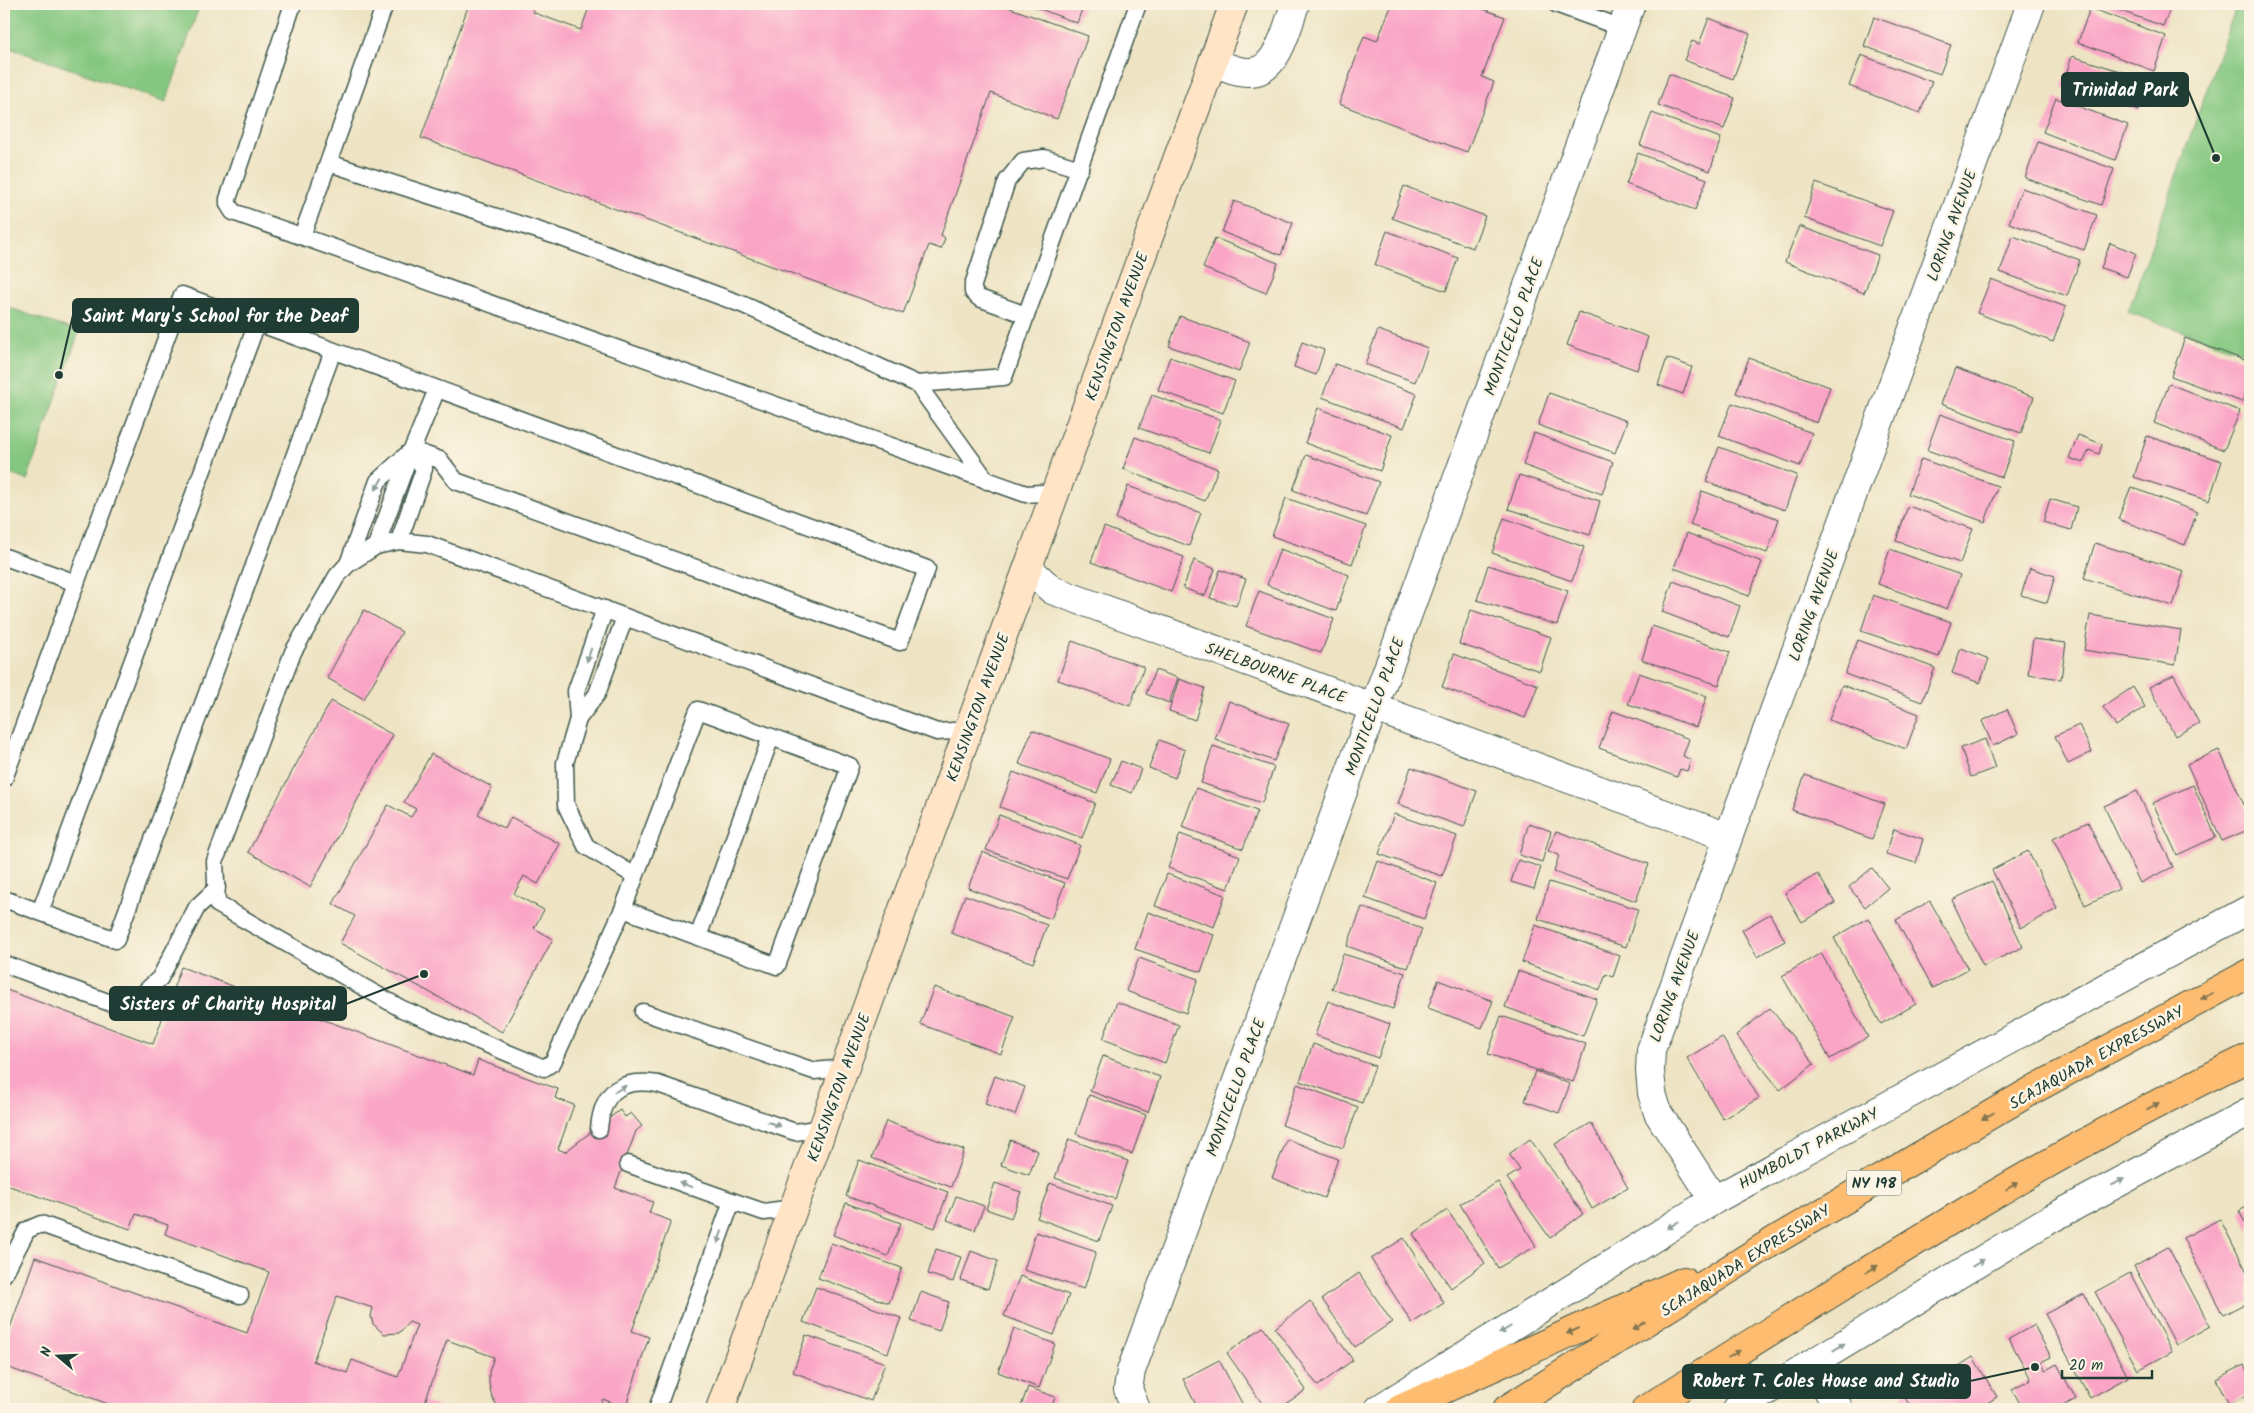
<svg xmlns="http://www.w3.org/2000/svg" width="2254" height="1413" viewBox="0 0 2254 1413" font-family="Kalam,sans-serif">
<style>
.green{fill:#84c780;stroke:#52825a}
.building{fill:#faa5c6;fill-rule:evenodd}
.lines{fill:none;stroke-linecap:round;stroke-linejoin:round}
.lane-casing{stroke:#3e564a;stroke-width:19}
.street-casing{stroke:#3e564a;stroke-width:30}
.secondary-casing{stroke:#3e564a;stroke-width:30}
.highway-casing{stroke:#3e564a;stroke-width:30}
.lane{stroke:#fff;stroke-width:16}
.street{stroke:#fff;stroke-width:28}
.secondary{stroke:#ffe4c6;stroke-width:28}
.highway{stroke:#febc70;stroke-width:28}
.oneway{fill:#8f9e9a}
.oneway2{fill:#83764f}
.labels{text-anchor:middle;stroke-width:5;stroke-linejoin:round;paint-order:stroke}
.shield{fill:#fcf5e5;stroke:#617469;stroke-width:1}
.shield-label{font-size:15px;font-weight:bold;fill:#1f3d34}
.street-label{font-size:16px;fill:#1f3d34;stroke:#fcf5e5}
.leader{fill:none;stroke:#1f3d34;stroke-width:2}
.callout-dot{fill:#1f3d34;stroke:#fcf5e5;stroke-width:2}
.callout{fill:#1f3d34;stroke:#1f3d34;stroke-width:2}
.callout-label{font-size:18px;text-anchor:middle;font-weight:bold;fill:#fff}
</style>
<rect width="100%" height="100%" fill="#fcf5e5"/>
<filter id="ink" filterUnits="userSpaceOnUse"><feTurbulence type="fractalNoise" baseFrequency=".02" numOctaves="2"/><feDisplacementMap in="SourceGraphic" scale="10" xChannelSelector="R" yChannelSelector="G"/><feConvolveMatrix kernelMatrix="1 2 1 2 8 2 1 2 1" color-interpolation-filters="sRGB"/></filter>
<filter id="wash" filterUnits="userSpaceOnUse"><feTurbulence type="fractalNoise" baseFrequency=".0096" numOctaves="4" result="noise"/><feDisplacementMap in="SourceGraphic" scale="20" xChannelSelector="R" yChannelSelector="G"/><feGaussianBlur stdDeviation="1.12" result="paint"/><feColorMatrix in="noise" values="0 0 0 0 0 0 0 0 0 0 0 0 0 0 0 0 0 1.4 0 .05"/><feComposite in="paint" operator="in"/></filter>
<g filter="url(#wash)">
<rect width="100%" height="100%" fill="#eee4c4"/>
<g class="green">
<path d="M4 4H200L166 102 4 46Z"/>
<path d="M2237 4H2250V355L2128 312Z"/>
<path d="M4 306 79 332 27 480 4 472Z"/>
</g>
<g id="blocks">
<g class="building">
<path d="M469 4H535L532 12 581 30 590 4H999L1088 36 1057 119 991 93 941 235 945 238 941 249 929 245 903 314 421 138Z"/>
<path d="M1027 4H1084L1077 23Z"/>
<path d="M1392 4H1469L1505 17 1482 77 1494 82 1467 152 1339 104 1364 36 1377 41Z"/>
<path d="M2101 4H2172L2163 26Z"/>
<path d="M2090 8 2166 36 2154 71 2078 42Z"/>
<path d="M1874 17 1951 45 1940 74 1864 46Z"/>
<path d="M1709 18 1750 34 1733 79 1684 60 1692 41 1699 44Z"/>
<path d="M1861 55 1932 82 1920 113 1849 86Z"/>
<path d="M2072 56 2148 80 2139 111 2062 87Z"/>
<path d="M1669 74 1735 98 1724 129 1658 105Z"/>
<path d="M2056 98 2128 125 2115 160 2043 132Z"/>
<path d="M1652 113 1721 138 1710 171 1640 145Z"/>
<path d="M2038 142 2114 169 2101 205 2025 178Z"/>
<path d="M1638 153 1707 179 1695 210 1626 184Z"/>
<path d="M1816 183 1893 211 1880 246 1804 218Z"/>
<path d="M1404 186 1485 216 1473 248 1392 218Z"/>
<path d="M2022 188 2097 215 2084 250 2009 223Z"/>
<path d="M1234 201 1293 223 1281 255 1222 232Z"/>
<path d="M1799 226 1878 255 1864 293 1785 262Z"/>
<path d="M1387 231 1458 258 1446 291 1375 265Z"/>
<path d="M2013 236 2080 260 2067 296 2000 272Z"/>
<path d="M1215 238 1278 263 1266 293 1203 268Z"/>
<path d="M2110 243 2136 253 2127 277 2101 268Z"/>
<path d="M1991 279 2066 307 2053 342 1977 313Z"/>
<path d="M1579 312 1648 337 1637 370 1567 345Z"/>
<path d="M1180 316 1250 342 1239 372 1169 346Z"/>
<path d="M1378 330 1428 348 1415 382 1365 364Z"/>
<path d="M2185 338 2250 362V380L2242 402 2171 376Z"/>
<path d="M1302 342 1324 350 1316 375 1294 367Z"/>
<path d="M1170 357 1235 381 1223 413 1158 390Z"/>
<path d="M1667 358 1692 367 1683 394 1658 385Z"/>
<path d="M1749 358 1830 387 1817 423 1736 393Z"/>
<path d="M1335 364 1417 394 1404 428 1322 397Z"/>
<path d="M1955 368 2034 397 2021 433 1941 404Z"/>
<path d="M2169 384 2240 411 2224 450 2154 423Z"/>
<path d="M1549 393 1627 421 1615 453 1538 425Z"/>
<path d="M1152 395 1221 420 1209 453 1139 428Z"/>
<path d="M1732 403 1812 433 1800 466 1719 436Z"/>
<path d="M1318 408 1392 435 1380 471 1305 443Z"/>
<path d="M1940 414 2015 441 2002 477 1927 450Z"/>
<path d="M1534 433 1613 462 1602 494 1523 465Z"/>
<path d="M2078 435 2102 444 2099 454 2089 450 2083 463 2069 458Z"/>
<path d="M2147 436 2222 461 2209 501 2134 477Z"/>
<path d="M1135 437 1218 469 1205 501 1123 469Z"/>
<path d="M1719 447 1797 475 1785 510 1706 482Z"/>
<path d="M1306 455 1379 482 1366 516 1293 490Z"/>
<path d="M1921 459 1998 486 1985 522 1908 494Z"/>
<path d="M1519 475 1600 501 1590 535 1508 509Z"/>
<path d="M1128 486 1201 513 1189 546 1116 519Z"/>
<path d="M2131 487 2197 512 2185 545 2118 519Z"/>
<path d="M1702 491 1779 519 1767 553 1690 525Z"/>
<path d="M1286 498 1366 526 1352 564 1272 536Z"/>
<path d="M2050 499 2077 507 2071 530 2043 522Z"/>
<path d="M1908 506 1973 529 1960 563 1896 541Z"/>
<path d="M1504 518 1584 547 1572 581 1492 553Z"/>
<path d="M1104 527 1184 557 1171 592 1091 562Z"/>
<path d="M1687 533 1762 562 1749 596 1674 568Z"/>
<path d="M2095 543 2184 571 2173 606 2084 578Z"/>
<path d="M1280 549 1349 575 1336 611 1267 585Z"/>
<path d="M1890 549 1960 575 1947 609 1878 584Z"/>
<path d="M1194 560 1215 569 1205 596 1183 588Z"/>
<path d="M1488 565 1568 591 1557 625 1477 600Z"/>
<path d="M2030 568 2055 576 2047 603 2021 595Z"/>
<path d="M1220 570 1246 579 1236 606 1210 598Z"/>
<path d="M1673 581 1740 606 1729 637 1662 612Z"/>
<path d="M1259 591 1334 619 1321 653 1246 626Z"/>
<path d="M1873 595 1951 622 1939 657 1861 631Z"/>
<path d="M364 610 402 632 364 699 327 678Z"/>
<path d="M1471 610 1551 637 1540 671 1459 644Z"/>
<path d="M2090 615 2181 630 2175 665 2084 650Z"/>
<path d="M1652 626 1730 652 1719 685 1642 660Z"/>
<path d="M2033 639 2066 643 2061 679 2028 674Z"/>
<path d="M1858 640 1935 668 1922 702 1845 674Z"/>
<path d="M1072 641 1144 667 1130 706 1058 680Z"/>
<path d="M1961 648 1989 659 1980 683 1952 673Z"/>
<path d="M1454 654 1538 685 1525 718 1442 687Z"/>
<path d="M1155 670 1178 678 1169 703 1146 694Z"/>
<path d="M1639 673 1707 696 1696 727 1628 704Z"/>
<path d="M2174 675 2199 723 2175 736 2149 687Z"/>
<path d="M1179 679 1205 688 1195 720 1169 711Z"/>
<path d="M1842 685 1919 714 1906 749 1829 720Z"/>
<path d="M2133 687 2145 707 2116 726 2103 707Z"/>
<path d="M331 701 393 735 310 887 248 852Z"/>
<path d="M1229 701 1289 724 1274 761 1215 739Z"/>
<path d="M2007 709 2018 734 1993 746 1982 721Z"/>
<path d="M1613 711 1689 739 1683 756 1691 760 1687 771 1680 769 1677 777 1599 748Z"/>
<path d="M2079 725 2092 752 2068 764 2055 736Z"/>
<path d="M1032 730 1110 759 1097 793 1019 764Z"/>
<path d="M1985 739 1995 768 1971 777 1961 748Z"/>
<path d="M1159 740 1185 750 1175 778 1149 768Z"/>
<path d="M1213 746 1274 767 1262 803 1201 783Z"/>
<path d="M2219 750 2250 818V829L2222 841 2187 764Z"/>
<path d="M431 754 492 787 478 814 505 829 511 817 560 844 538 884 524 876 514 894 544 910 534 928 553 939 502 1032 340 943 355 916 333 904 388 805 411 817 416 809 404 802Z"/>
<path d="M1121 761 1141 769 1132 793 1111 785Z"/>
<path d="M1411 767 1477 791 1464 827 1398 804Z"/>
<path d="M1013 772 1095 803 1082 838 1000 807Z"/>
<path d="M1805 775 1885 804 1872 839 1792 810Z"/>
<path d="M2193 785 2216 837 2177 855 2153 803Z"/>
<path d="M1196 788 1257 811 1243 849 1182 827Z"/>
<path d="M2137 791 2173 867 2140 883 2104 806Z"/>
<path d="M1394 814 1457 836 1442 876 1379 854Z"/>
<path d="M999 815 1080 845 1067 879 986 850Z"/>
<path d="M2088 822 2119 889 2085 905 2053 838Z"/>
<path d="M1529 823 1551 831 1542 862 1519 855Z"/>
<path d="M1894 829 1923 839 1916 863 1886 854Z"/>
<path d="M1556 831 1649 864 1636 901 1554 872 1559 855 1548 851Z"/>
<path d="M1180 834 1240 856 1228 889 1168 868Z"/>
<path d="M2028 851 2057 909 2021 928 1992 870Z"/>
<path d="M982 852 1065 883 1051 919 968 888Z"/>
<path d="M1518 860 1541 867 1534 889 1511 882Z"/>
<path d="M1378 861 1437 883 1424 919 1365 898Z"/>
<path d="M1872 868 1888 888 1865 907 1849 887Z"/>
<path d="M1167 874 1225 895 1214 927 1155 906Z"/>
<path d="M1818 874 1835 903 1802 922 1785 893Z"/>
<path d="M1992 881 2023 947 1983 966 1952 900Z"/>
<path d="M1549 882 1638 909 1626 947 1538 919Z"/>
<path d="M965 895 1047 925 1033 963 951 933Z"/>
<path d="M1930 901 1968 969 1933 988 1896 920Z"/>
<path d="M1362 907 1422 929 1408 968 1347 946Z"/>
<path d="M1148 912 1214 935 1201 972 1135 949Z"/>
<path d="M1770 914 1785 941 1757 957 1742 930Z"/>
<path d="M1868 918 1916 1004 1881 1024 1834 938Z"/>
<path d="M1535 925 1620 956 1613 977 1606 974 1600 990 1522 962Z"/>
<path d="M1821 953 1868 1037 1830 1059 1782 976Z"/>
<path d="M1343 954 1405 973 1393 1009 1332 989Z"/>
<path d="M1139 958 1198 979 1186 1013 1126 991Z"/>
<path d="M181 967 473 1075 478 1060 558 1089 555 1098 574 1105 558 1149 565 1152 620 1110 625 1117 631 1113 642 1126 636 1131 615 1188 653 1202 649 1213 671 1221 632 1331 649 1337 625 1408 603 1399 599 1409H499L492 1397 489 1384V1372L494 1357 447 1340 425 1402 443 1409H122L4 1366V1345L35 1257 247 1333 269 1272 165 1234 168 1225 136 1214 130 1229 4 1184V989L153 1044ZM337 1296 373 1308 371 1316 373 1324 384 1334 399 1333 409 1322 417 1325 398 1377 352 1360 347 1373 313 1361Z"/>
<path d="M1518 971 1597 999 1583 1036 1505 1007Z"/>
<path d="M1438 980 1493 1001 1482 1028 1428 1008Z"/>
<path d="M934 987 1015 1017 1001 1054 920 1024Z"/>
<path d="M1328 1001 1390 1024 1378 1058 1315 1035Z"/>
<path d="M1117 1002 1179 1025 1165 1063 1103 1039Z"/>
<path d="M1770 1008 1814 1064 1780 1090 1736 1035Z"/>
<path d="M1501 1016 1586 1044 1573 1082 1488 1054Z"/>
<path d="M1722 1037 1759 1098 1723 1119 1687 1058Z"/>
<path d="M1313 1044 1375 1066 1362 1103 1300 1081Z"/>
<path d="M1103 1056 1160 1077 1148 1112 1090 1091Z"/>
<path d="M1535 1071 1570 1084 1559 1113 1525 1101Z"/>
<path d="M995 1076 1025 1087 1015 1115 985 1104Z"/>
<path d="M1297 1084 1358 1107 1343 1148 1282 1125Z"/>
<path d="M1089 1095 1146 1115 1132 1154 1076 1134Z"/>
<path d="M886 1121 964 1150 951 1187 872 1158Z"/>
<path d="M1591 1123 1628 1188 1592 1209 1555 1144Z"/>
<path d="M1069 1139 1128 1161 1115 1199 1055 1178Z"/>
<path d="M1287 1139 1338 1159 1324 1198 1272 1178Z"/>
<path d="M1530 1139 1583 1214 1550 1238 1507 1178 1520 1170 1509 1154Z"/>
<path d="M1010 1140 1038 1151 1029 1175 1001 1165Z"/>
<path d="M859 1160 948 1192 935 1228 846 1196Z"/>
<path d="M1498 1182 1536 1246 1498 1268 1460 1204Z"/>
<path d="M995 1183 1021 1192 1011 1218 986 1209Z"/>
<path d="M1050 1183 1112 1206 1099 1241 1037 1218Z"/>
<path d="M956 1196 984 1206 975 1230 947 1220Z"/>
<path d="M846 1203 901 1223 888 1256 833 1235Z"/>
<path d="M2250 1205V1232L2239 1211Z"/>
<path d="M1447 1210 1485 1263 1451 1288 1413 1234Z"/>
<path d="M2220 1219 2250 1278V1301L2223 1315 2183 1238Z"/>
<path d="M1036 1232 1096 1252 1084 1289 1024 1270Z"/>
<path d="M1404 1238 1444 1303 1412 1323 1371 1259Z"/>
<path d="M831 1243 902 1268 889 1303 818 1278Z"/>
<path d="M2168 1247 2210 1326 2176 1345 2134 1266Z"/>
<path d="M936 1249 961 1257 953 1282 928 1274Z"/>
<path d="M971 1251 998 1261 988 1289 961 1280Z"/>
<path d="M1359 1273 1392 1322 1355 1347 1322 1299Z"/>
<path d="M2130 1273 2172 1352 2138 1370 2095 1292Z"/>
<path d="M1020 1276 1069 1295 1054 1335 1004 1316Z"/>
<path d="M816 1287 901 1318 888 1353 803 1322Z"/>
<path d="M921 1292 949 1302 939 1331 911 1321Z"/>
<path d="M2084 1294 2128 1377 2090 1398 2045 1314Z"/>
<path d="M1310 1301 1353 1360 1318 1386 1275 1328Z"/>
<path d="M2034 1325 2051 1357 2041 1362 2046 1370 2057 1364 2076 1399 2057 1409H2023L2012 1389 2031 1379 2009 1339Z"/>
<path d="M1263 1327 1306 1390 1278 1409H1266L1227 1353Z"/>
<path d="M1014 1328 1055 1344 1039 1388 998 1372Z"/>
<path d="M806 1335 885 1363 871 1401 793 1372Z"/>
<path d="M1973 1357 1997 1397 1977 1409H1912L1902 1393 1944 1367 1948 1373Z"/>
<path d="M1219 1360 1245 1409H1198L1183 1379Z"/>
<path d="M2244 1365 2250 1378V1394L2229 1404 2216 1379Z"/>
<path d="M1028 1387 1055 1397 1051 1409H1020Z"/>
</g>
</g>
</g>
<g filter="url(#ink)">
<use href="#blocks" fill-opacity="0" stroke="#3e564a" stroke-width="1"/>
<g class="lines">
<defs>
<g id="lane">
<path d="M293 4 228 199V204L233 212 1026 494 1056 492"/>
<path d="M1556 4 1622 28"/>
<path d="M329 163 562 238 744 305 917 384 987 481"/>
<path d="M302 236 385 4"/>
<path d="M1026 315 979 298 973 292V285L1007 181 1023 161 1044 158 1080 169"/>
<path d="M917 384 1004 377 1138 4"/>
<path d="M399 541 424 469 412 450"/>
<path d="M376 546 410 454"/>
<path d="M5 557 76 583 182 295 927 569 900 642 456 481 440 460 412 450 437 389"/>
<path d="M348 564 378 481 412 450"/>
<path d="M605 609 576 691 578 719 565 763 566 805 586 846 635 876"/>
<path d="M578 719 597 694 625 617"/>
<path d="M4 779 76 583"/>
<path d="M4 899 116 940 333 351"/>
<path d="M623 909 777 966 850 766 698 710 623 909 553 1062 544 1068 402 1009 217 904 215 861 293 652 337 576 348 564 376 546 399 541 427 544 937 732 969 730"/>
<path d="M40 912 257 323"/>
<path d="M698 937 771 737"/>
<path d="M4 964 113 1004 134 1002 160 978 197 907 217 888"/>
<path d="M643 1012 814 1071 845 1068"/>
<path d="M599 1129C602 1091 621 1078 658 1084L795 1132 823 1128"/>
<path d="M628 1164 732 1201"/>
<path d="M4 1274 27 1230 41 1224 240 1295"/>
<path d="M657 1409 732 1201 764 1212 793 1208"/>
</g>
<g id="street">
<path d="M1213 62C1225 66 1237 73 1251 72 1278 71 1288 25 1295 4"/>
<path d="M1028 568 1052 590 1728 837"/>
<path d="M1714 1200 1658 1113 1652 1093 1650 1071 1651 1050 2031 4"/>
<path d="M1812 1363 1839 1409"/>
<path d="M1136 1409 1128 1389 1131 1371 1631 4"/>
<path d="M1379 1409 1714 1200 2250 909"/>
<path d="M1737 1409 2043 1223 2250 1112"/>
</g>
<path id="secondary" d="M720 1409 1234 4"/>
<g id="highway">
<path d="M1400 1409 1684 1281"/>
<path d="M1507 1409 1777 1239 2038 1087 2250 973"/>
<path d="M1646 1409C1843 1286 2040 1158 2250 1057"/>
</g>
</defs>
<use href="#lane" class="lane-casing"/>
<use href="#street" class="street-casing"/>
<use href="#secondary" class="secondary-casing"/>
<use href="#highway" class="highway-casing"/>
<use href="#lane" class="lane"/>
<use href="#street" class="street"/>
<use href="#secondary" class="secondary"/>
<use href="#highway" class="highway"/>
</g>
<defs><path id="oneway-solid" d="M-6-.8H1V-3.2L6.5 0L1 3.2V.8H-6Z" transform="scale(1.25)"/></defs>
<g class="oneway">
<use href="#oneway-solid" transform="translate(379 484) rotate(119)"/>
<use href="#oneway-solid" transform="translate(589 655) rotate(109)"/>
<use href="#oneway-solid" transform="translate(620 1089) rotate(-30)"/>
<use href="#oneway-solid" transform="translate(774 1124) rotate(19)"/>
<use href="#oneway-solid" transform="translate(2118 1182) rotate(-28)"/>
<use href="#oneway-solid" transform="translate(686 1185) rotate(-161)"/>
<use href="#oneway-solid" transform="translate(1673 1225) rotate(148)"/>
<use href="#oneway-solid" transform="translate(720 1237) rotate(109)"/>
<use href="#oneway-solid" transform="translate(1978 1263) rotate(-31)"/>
<use href="#oneway-solid" transform="translate(1505 1330) rotate(148)"/>
<use href="#oneway-solid" transform="translate(1839 1347) rotate(-31)"/>
</g>
<g class="oneway2">
<use href="#oneway-solid" transform="translate(2207 996) rotate(152)"/>
<use href="#oneway-solid" transform="translate(2153 1106) rotate(-28)"/>
<use href="#oneway-solid" transform="translate(1988 1116) rotate(150)"/>
<use href="#oneway-solid" transform="translate(2012 1186) rotate(-30)"/>
<use href="#oneway-solid" transform="translate(1872 1269) rotate(-32)"/>
<use href="#oneway-solid" transform="translate(1639 1326) rotate(148)"/>
<use href="#oneway-solid" transform="translate(1573 1331) rotate(156)"/>
<use href="#oneway-solid" transform="translate(1734 1354) rotate(-32)"/>
</g>
</g>
<g class="labels">
<rect class="shield" x="1846.5" y="1170.5" width="55" height="25" rx="4"/>
<g class="shield-label">
<text x="1874" y="1188">NY 198</text>
</g>
<g class="street-label">
<text transform="translate(1951 225) rotate(-70)" y="6">LORING AVENUE</text>
<text transform="translate(1116 326) rotate(-70)" y="6">KENSINGTON AVENUE</text>
<text transform="translate(1513 326) rotate(-70)" y="6">MONTICELLO PLACE</text>
<text transform="translate(1813 605) rotate(-70)" y="6">LORING AVENUE</text>
<text transform="translate(1276 672) rotate(20)" y="6">SHELBOURNE PLACE</text>
<text transform="translate(1374 706) rotate(-70)" y="6">MONTICELLO PLACE</text>
<text transform="translate(977 707) rotate(-70)" y="6">KENSINGTON AVENUE</text>
<text transform="translate(1674 986) rotate(-70)" y="6">LORING AVENUE</text>
<text transform="translate(2096 1057) rotate(-29)" y="6">SCAJAQUADA EXPRESSWAY</text>
<text transform="translate(838 1087) rotate(-70)" y="6">KENSINGTON AVENUE</text>
<text transform="translate(1235 1087) rotate(-70)" y="6">MONTICELLO PLACE</text>
<text transform="translate(1808 1148) rotate(-28)" y="6">HUMBOLDT PARKWAY</text>
<text transform="translate(1745 1260) rotate(-32)" y="6">SCAJAQUADA EXPRESSWAY</text>
</g>
</g>
<path class="leader" d="M2216 158L2188 90M59 375L73 315M424 974L346 1004M2035 1367L1970 1381"/>
<g class="callout-dot">
<circle cx="2216" cy="158" r="5"/>
<circle cx="59" cy="375" r="5"/>
<circle cx="424" cy="974" r="5"/>
<circle cx="2035" cy="1367" r="5"/>
</g>
<g class="callout">
<rect x="2062" y="73" width="126" height="33" rx="5"/>
<rect x="73" y="299" width="285" height="33" rx="5"/>
<rect x="110" y="987" width="236" height="33" rx="5"/>
<rect x="1683" y="1365" width="287" height="33" rx="5"/>
</g>
<g class="callout-label">
<text x="2125" y="96">Trinidad Park</text>
<text x="215" y="322">Saint Mary's School for the Deaf</text>
<text x="228" y="1010">Sisters of Charity Hospital</text>
<text x="1826" y="1387">Robert T. Coles House and Studio</text>
</g>
<rect width="2254" height="1413" fill="none" stroke="#fcf5e5" stroke-width="20"/>
<g transform="translate(58 1356) rotate(289)" stroke="#fcf5e5" stroke-width="4" paint-order="stroke">
<path d="M0-4L9 19L0 12L-9 19Z" fill="#1f3d34"/>
<text y="-8" font-size="14" font-weight="bold" text-anchor="middle" fill="#1f3d34">N</text>
</g>
<path d="M2062 1370v8h90v-8" fill="none" stroke="#1f3d34" stroke-width="2.5"/>
<text x="2069" y="1370" font-size="15" fill="#1f3d34" stroke="#fcf5e5" stroke-width="4" paint-order="stroke">20 m</text>
</svg>
